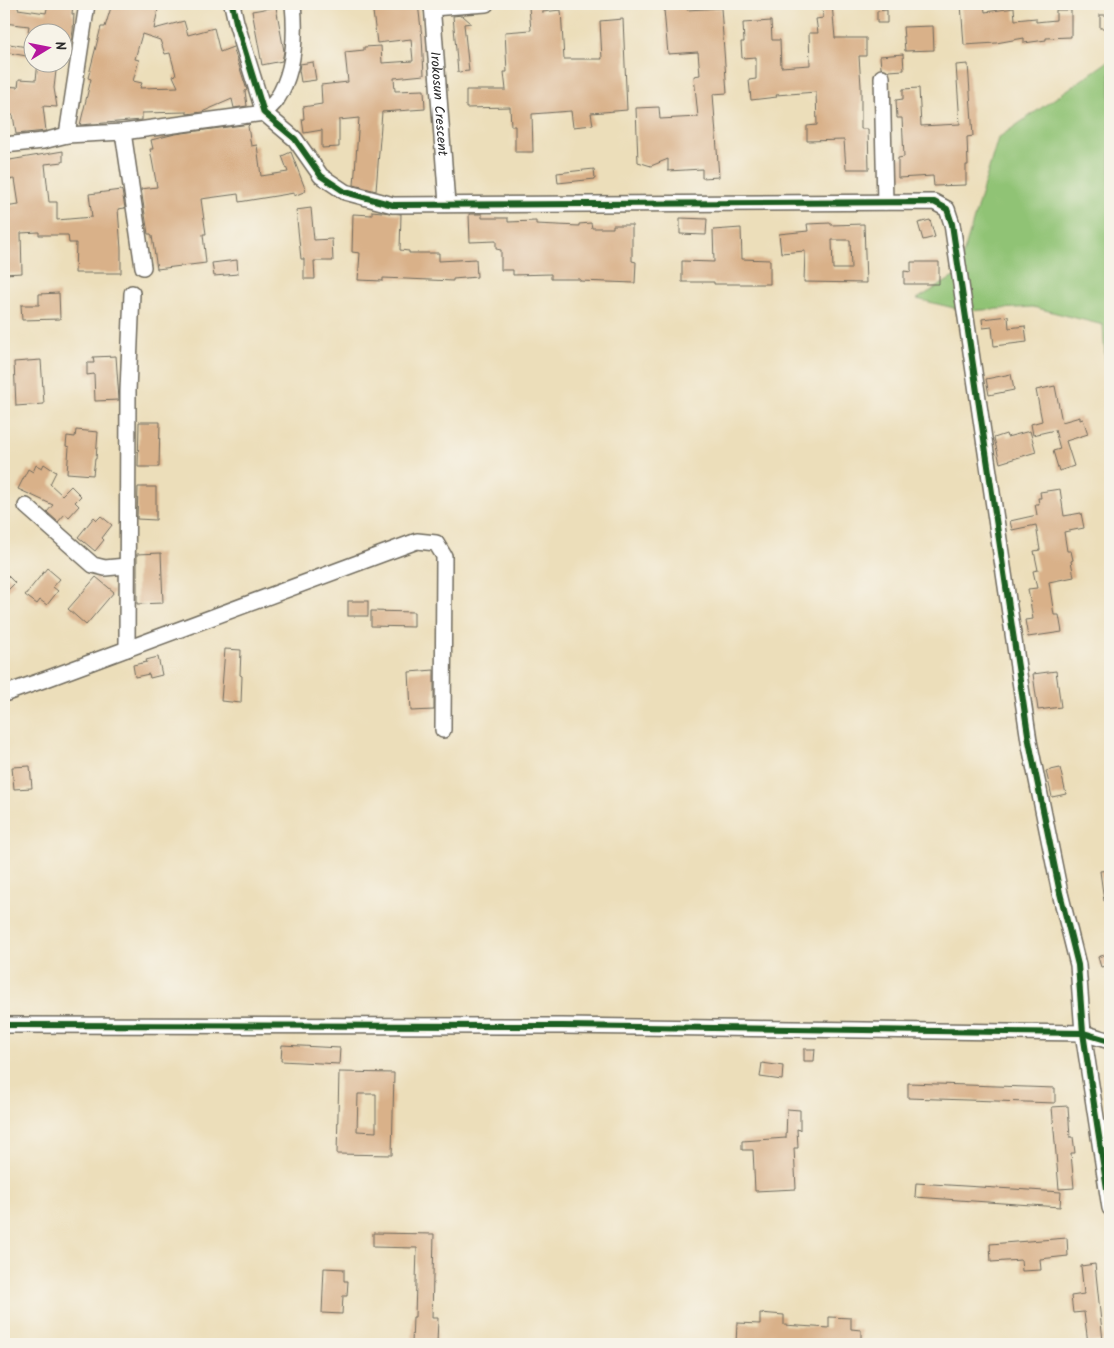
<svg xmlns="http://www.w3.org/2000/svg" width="1114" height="1348" viewBox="0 0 1114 1348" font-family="Kalam,sans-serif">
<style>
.green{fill:#90c374;stroke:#5e7750}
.building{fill:#d9b189;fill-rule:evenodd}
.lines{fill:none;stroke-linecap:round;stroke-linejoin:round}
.minor-casing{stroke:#6f6a5d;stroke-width:18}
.minor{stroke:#fff;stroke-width:15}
.cycleway-casing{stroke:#f7f3e8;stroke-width:9}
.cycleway{stroke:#1b5e20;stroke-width:6}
.labels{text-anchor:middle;stroke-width:4.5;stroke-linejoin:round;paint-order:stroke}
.street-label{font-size:14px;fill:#2b2b2b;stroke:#f7f3e8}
</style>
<rect width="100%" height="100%" fill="#f7f3e8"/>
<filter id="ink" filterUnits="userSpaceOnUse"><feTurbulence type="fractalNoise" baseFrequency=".02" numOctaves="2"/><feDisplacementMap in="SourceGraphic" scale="10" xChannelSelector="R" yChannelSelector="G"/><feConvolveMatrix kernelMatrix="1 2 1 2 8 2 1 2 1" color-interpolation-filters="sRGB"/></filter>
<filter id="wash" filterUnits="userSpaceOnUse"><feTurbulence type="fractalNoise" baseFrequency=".0096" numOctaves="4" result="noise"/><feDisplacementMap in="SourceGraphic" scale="20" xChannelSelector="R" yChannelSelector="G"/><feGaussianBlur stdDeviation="1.12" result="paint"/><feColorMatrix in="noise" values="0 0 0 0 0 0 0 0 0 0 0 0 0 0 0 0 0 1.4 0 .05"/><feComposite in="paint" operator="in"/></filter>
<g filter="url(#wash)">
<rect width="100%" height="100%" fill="#ecdeba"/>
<path class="green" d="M1110 60V442L1103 325 1033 307 966 311 917 299 957 275 998 138Z"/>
<g id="blocks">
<g class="building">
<path d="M4 4H19L18 9 46 13 48 4H73L72 14H74L73 31 68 59 62 58V32H28L29 26 4 23Z"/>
<path d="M112 4H159L154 29 184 21 188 35 214 28 220 52 233 47 247 90 245 91 247 106 234 108 232 99 202 112 187 114V112L142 113V120L80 125 91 79 88 78 101 27H105ZM142 34 160 40 165 54 170 53 176 75 173 76 178 87 140 88 142 83 133 81 139 60 135 59Z"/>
<path d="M372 4H418L422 37 424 75 394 78 395 91 424 90 425 109 382 112 376 191 354 185 359 118 339 120V147L322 148V130L304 133 302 119H304L303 107 322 104 321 85 348 82 345 52 364 50V47L381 46 382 63 413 61 411 39 377 43Z"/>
<path d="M822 4H832L835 38H866V56H859L861 86V129H868L869 169H846L844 140 807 141V126L817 125 816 92 776 95 777 97 751 100 749 80 756 79V57L742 58 741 42H744L743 23 771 21 772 40H780L781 67 810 65 809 33H818L816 19 823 18Z"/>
<path d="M961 4H984L985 12 1014 8 1015 20 1036 18V22L1056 20V10H1071V37L1046 38V40L1024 43V38L996 43 964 45Z"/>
<path d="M541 5 542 12 561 10 564 59H602L600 21 623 19 627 110 591 113 593 125 573 127 571 111 532 114 533 152H515V126H511L510 107 466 108V90H506L504 72H507L505 32 531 30 529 7Z"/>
<path d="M276 7 284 51 282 61 262 65 252 11Z"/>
<path d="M687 8V10L721 8 727 93 713 94 719 177 702 178V169L668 171V159L651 166 638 162 636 108 659 107 660 119 698 117 694 76 700 75 698 52 668 54 664 10Z"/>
<path d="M887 10V23H877V11Z"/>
<path d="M462 15 471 23 464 24 469 71 458 72 453 16Z"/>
<rect x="1100" y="15" width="10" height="13"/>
<path d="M933 26 934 50 905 51 903 27Z"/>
<path d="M4 43 32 48V57L4 52Z"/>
<path d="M903 54 904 70 889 71 881 68 880 56Z"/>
<path d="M38 62H57L54 88 57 107 43 106 46 131 16 134 13 115 4 116V86L18 87 19 79 36 80Z"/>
<path d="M313 62 316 80 301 82 299 70 300 64Z"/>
<path d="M968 64 973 136 967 137 968 165H966V185L934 186 933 176 898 178V158L904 157 902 118H897L896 100 903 99V89L919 88 921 126 960 124 956 65Z"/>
<path d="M250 124 248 126 251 146 257 145 261 176 288 172 282 156 291 152 306 191 294 196V193L239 202 238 194 201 199 206 234H203L206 263 157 269 152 236 151 234H148L141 189 157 187 150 149H153L151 140 175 134Z"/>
<path d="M63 151V162L45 164 49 202H57V220L92 217 89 194 121 190 122 191 125 208 118 209 121 249V273H75L76 243H69L68 235H39V232L21 233 22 273 4 274V207L19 205 15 179 4 180V161Z"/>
<path d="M594 169 595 179 558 183 557 173Z"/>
<path d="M311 208 314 240 332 239 333 261H314L315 279H304V259H301L296 210Z"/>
<path d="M372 211 401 214 400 250 409 251V253H439V261L476 259 477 277 453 279V281L383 278V281L358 280 360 253 352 252 353 214 372 215Z"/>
<path d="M469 214H482V218H508V222L536 221V224L579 226V224L591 223 592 228H613V225H632V261L636 262 635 283 580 281V279H551V274L513 275V270H501V250L496 249V241L470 242Z"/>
<path d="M680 218 707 219 706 235 680 234Z"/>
<path d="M930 220 935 237 923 240 918 223Z"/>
<path d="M831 223V225L864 224 866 283 804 282 805 251 781 253 779 234 808 231 807 224ZM832 240H850L851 269H833Z"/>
<path d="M741 228 742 259 770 260V284H714V282H682V261L714 262 713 230Z"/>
<path d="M237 260 238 274 214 276 212 263Z"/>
<path d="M911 262H939V284H904V271L911 272Z"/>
<path d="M59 293 60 319 22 320 21 305H39V294Z"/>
<path d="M1008 316 1009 328 1025 326 1027 342 994 346 992 327 983 328 982 319Z"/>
<path d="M116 356 119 400 95 401 94 374 87 375V363H94L93 357Z"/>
<path d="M41 360 44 404 16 406 14 362Z"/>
<path d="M1011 374 1014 390 989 395 986 379Z"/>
<path d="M1055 386 1062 422 1080 417V420L1083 419 1088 434 1066 441 1074 466 1059 471 1053 451 1060 449 1055 430 1033 435 1031 424 1042 421 1036 390Z"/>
<path d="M139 422H160L159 467H138Z"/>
<path d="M76 430 98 432 96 459H95L93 475 67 473 69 447 66 446 67 436 75 437Z"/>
<path d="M1030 431 1036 452 1000 463 994 438 1006 434 1007 437Z"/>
<path d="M44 464 56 472 50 484 62 495 71 486 81 496 75 502 79 506 69 517 65 514 58 522 47 512 53 505 18 489 28 469 33 472 36 465 42 468Z"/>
<path d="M138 487H156V520L137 519Z"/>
<path d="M1060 489 1064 516 1081 513 1084 528 1064 532 1067 551H1071L1073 560 1071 561 1074 577 1049 582 1054 615H1059L1062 632 1028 637 1025 620 1033 619 1028 589 1037 588 1033 571 1038 570 1034 551 1040 550 1036 525 1012 530 1010 521 1037 515 1035 504H1039L1038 498H1041L1040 492Z"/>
<path d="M101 516 112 525 102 538 104 540 95 551 78 537 94 517 97 520Z"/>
<path d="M161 553 163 603 137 604V554Z"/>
<path d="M47 568 60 579 53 587 58 591 47 605 40 600 37 604 25 595Z"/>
<path d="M4 572 15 583 4 594Z"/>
<path d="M96 577 114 592 86 625 68 609Z"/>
<rect x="348" y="601" width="20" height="15"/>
<path d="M371 611 414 612V627L371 626Z"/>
<path d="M225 649 241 650 240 675 242 676 241 703 221 701Z"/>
<path d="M158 657 162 675 150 678 149 674 135 677 133 665 147 662 146 660Z"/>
<path d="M434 670V710L411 711 409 672Z"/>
<path d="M1056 671 1061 707 1038 710 1033 674Z"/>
<path d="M30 766 32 788 14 789 12 767Z"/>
<path d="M1060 768 1066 794 1052 797 1046 771Z"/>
<path d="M1110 870V901H1104L1100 871Z"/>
<path d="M1110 953V965L1101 967 1098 957Z"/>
<path d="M282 1045 340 1048 339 1064 281 1061Z"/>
<path d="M804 1049H815L814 1061H804Z"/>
<path d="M762 1063 783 1066 782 1080 760 1077Z"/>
<path d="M339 1072 394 1073 392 1155 337 1154ZM358 1094H376V1132L357 1131Z"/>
<path d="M908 1083 1055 1088V1103L908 1098Z"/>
<path d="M1068 1106 1070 1137H1073L1075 1153H1071L1074 1188 1059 1189 1052 1107Z"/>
<path d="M787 1109 800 1110V1130L797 1129 798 1148H794L796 1189 755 1191 753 1150H742V1141L786 1138Z"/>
<path d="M916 1183 1061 1192 1060 1207 915 1197Z"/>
<path d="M373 1233 434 1234 432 1318H438L437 1344H412L413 1317H415L417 1248 373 1247Z"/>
<path d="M1067 1238 1068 1256 1040 1259 1041 1270 1022 1271 1021 1260 991 1262 990 1244Z"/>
<path d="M1095 1264 1103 1341 1088 1343 1084 1312 1073 1313 1071 1296 1084 1294 1081 1266Z"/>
<path d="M324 1268 344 1269V1281H348L347 1296H343L342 1314 322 1313Z"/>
<path d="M760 1313 784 1315V1325L829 1328V1317L851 1318V1329L861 1330V1344H736L737 1323 760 1324Z"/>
</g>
</g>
</g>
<g filter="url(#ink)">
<use href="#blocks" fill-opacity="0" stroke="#6f6a5d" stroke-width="1"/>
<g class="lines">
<defs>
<g id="minor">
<path d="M232 4 236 22 264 113 295 139 321 176 345 192 393 205 934 202 947 209 952 224 1029 741 1060 893 1078 965 1083 1033 1110 1208"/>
<path id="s1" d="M432 4 447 204"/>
<path d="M432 8 486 4"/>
<path d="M882 77 885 202"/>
<path d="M123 132 143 267"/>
<path d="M67 135 87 4"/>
<path d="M4 145 43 141 67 135 123 132 264 113C268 109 274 104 277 99 295 71 296 35 293 4"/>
<path d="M26 506 93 565 105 568 126 566"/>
<path d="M127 649 128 391 132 293"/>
<path d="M4 694 49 678 417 541 436 543 444 556 443 730"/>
<path d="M4 1025 562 1026 1083 1033 1110 1041"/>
</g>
</defs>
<use href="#minor" class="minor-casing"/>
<use href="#minor" class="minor"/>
<defs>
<g id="cycleway">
<path d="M232 4 236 22 264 113 295 139 321 176 345 192 393 205 934 202 947 209 952 224 1029 741 1060 893 1078 965 1083 1033 1110 1208"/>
<path d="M4 1025 562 1026 1083 1033 1110 1041"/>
</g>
</defs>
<use href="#cycleway" class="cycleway-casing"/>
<use href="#cycleway" class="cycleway"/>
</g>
</g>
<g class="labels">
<g class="street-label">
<text dy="5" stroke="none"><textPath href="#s1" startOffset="100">Irokosun Crescent</textPath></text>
</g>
</g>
<rect width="1114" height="1348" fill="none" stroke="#f7f3e8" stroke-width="20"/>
<g transform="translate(48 48) rotate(80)"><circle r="24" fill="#f7f3e8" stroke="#a5a39c"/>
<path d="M0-4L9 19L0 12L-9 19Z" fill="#b5179e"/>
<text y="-8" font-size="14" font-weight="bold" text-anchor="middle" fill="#2b2b2b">N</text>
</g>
</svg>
